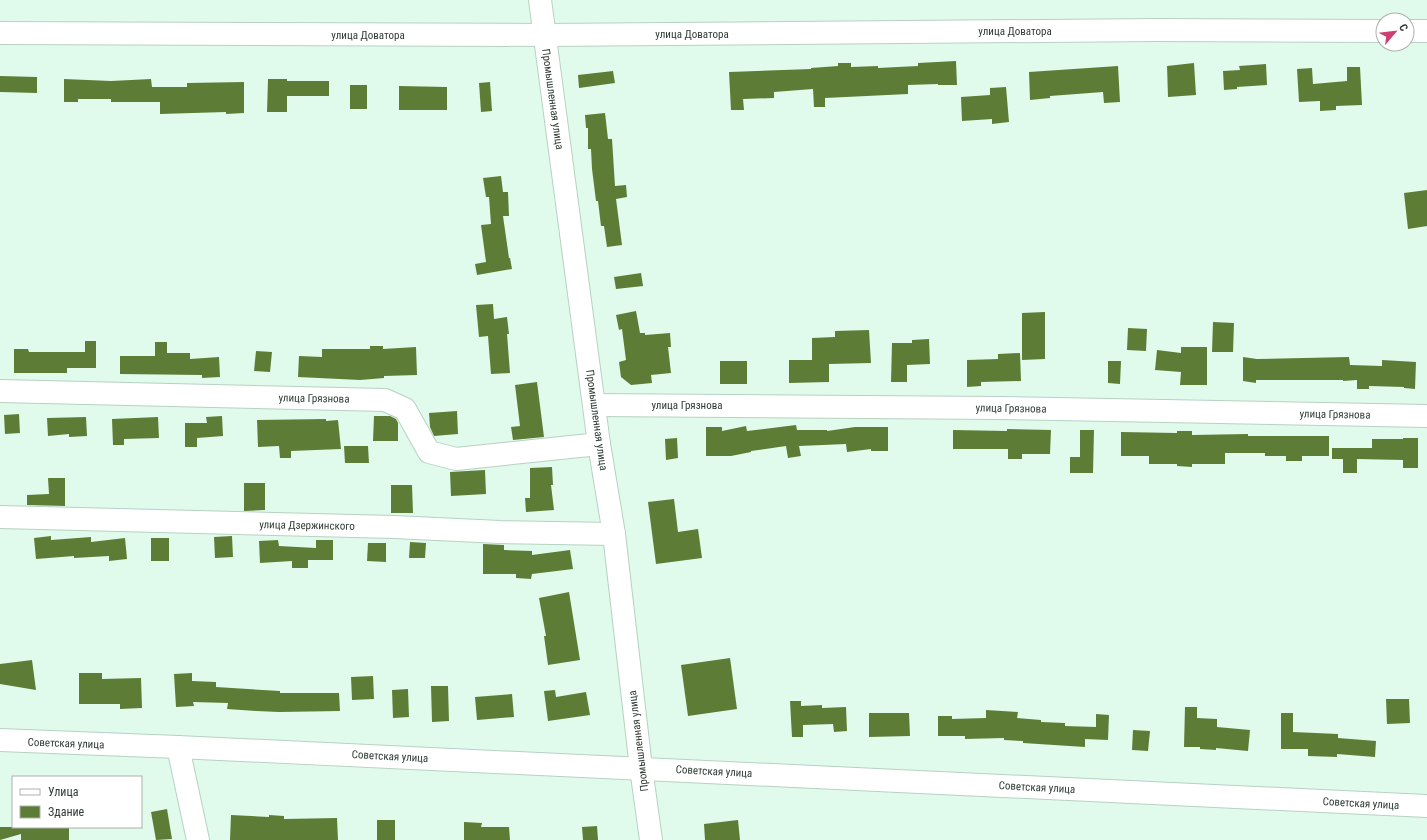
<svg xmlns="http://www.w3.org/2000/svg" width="1427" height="840" viewBox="0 0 1427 840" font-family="'Roboto Condensed',sans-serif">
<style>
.building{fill:#5d7d36}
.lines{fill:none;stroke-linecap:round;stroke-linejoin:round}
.minor-casing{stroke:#b7d1c3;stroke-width:24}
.major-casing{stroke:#b7d1c3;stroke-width:24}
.minor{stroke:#fff;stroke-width:22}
.major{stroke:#fff;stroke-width:22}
.labels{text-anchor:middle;stroke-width:4;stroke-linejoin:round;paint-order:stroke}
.street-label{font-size:11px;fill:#303b35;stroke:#fff}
</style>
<rect width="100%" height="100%" fill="#e0fbec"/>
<g class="building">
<path d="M956 61 957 85H938V84L908 85V94L825 98V107H814L813 89 774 92V98L743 99 744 110H731L729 72 811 69V68L838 66V63H851V67L878 66V68L918 66V63Z"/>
<path d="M1194 63 1196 95 1168 97 1167 66Z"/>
<path d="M1266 64 1267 85 1237 87V89L1224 90 1223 71 1240 70 1239 66Z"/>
<path d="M1118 66 1120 102 1104 103 1103 92 1050 96V98L1030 100 1029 72Z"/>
<path d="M1347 67H1360L1362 105 1336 106V110L1320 111V101L1299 102 1297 69 1312 68 1313 84 1347 81Z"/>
<path d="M613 71 615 83 579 88 578 75Z"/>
<path d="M0 76 37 77V93L0 92Z"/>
<path d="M64 79 111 81 151 79 152 87H187V83L244 82V113L226 114V112L160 114V102H111V99H78V102H64Z"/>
<path d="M268 79H287V81H329V96H287V112H267Z"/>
<path d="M490 82 492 111 481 112 479 83Z"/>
<rect x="350" y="85" width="17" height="24"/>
<path d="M399 86 447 87V110H399Z"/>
<path d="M1006 87 1009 122 992 124V119L962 121 961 97 990 95V88Z"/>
<path d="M605 113 608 139H612L615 186 626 185 627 197 616 199 622 245 607 247 604 226H601L598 201H596L592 169 591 149H588V128H586L585 115Z"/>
<path d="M501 176 503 192H508L509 216H503L509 258H510L512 269 477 275 475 264 486 262 481 225 491 224 489 197H486L483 178Z"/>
<path d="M1427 190V226L1408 229 1404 193Z"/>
<path d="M641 273 643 286 616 289 614 277Z"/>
<path d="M493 304 494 319 507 317 509 334H507L510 373 491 374 488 336 479 337 476 305Z"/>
<path d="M636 311 640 333H645V335L670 333 671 347H668L671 373 651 375 652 383 631 385 621 377 619 362 626 360 622 329 619 330 616 315Z"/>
<path d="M1045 312V359L1022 360V313Z"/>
<path d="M1213 322 1234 323 1233 352H1212Z"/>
<path d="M1128 328 1147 329 1146 351 1127 350Z"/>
<path d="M869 330 871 363 829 364V382L789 383V360H812V338L835 337V331Z"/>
<path d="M929 339 930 364 907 365V382H891L892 343H912V340Z"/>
<path d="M85 341H96V368H67V373H14V349H28L29 352H85Z"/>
<path d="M155 342H167V353H190V359L219 357 220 377 202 378V375L120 374V356H155Z"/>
<path d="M370 346H383V349L416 347 417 375 384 376V378L360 380 298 377 299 356 322 357V349H370Z"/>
<path d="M1181 347H1207V385H1180L1181 372 1155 370 1157 350 1181 353Z"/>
<path d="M256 351 272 352 270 372 254 371Z"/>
<path d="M1020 353 1021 381 981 382V386L967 387V360L998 359V354Z"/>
<path d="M1243 357 1257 359 1349 357 1350 365 1382 366V360L1416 362 1415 389 1404 388V387L1369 386V389H1357V380L1343 381V380H1256V383L1243 381Z"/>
<rect x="720" y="361" width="27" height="23"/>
<path d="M1108 361H1121L1120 384 1108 383Z"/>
<path d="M537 382 544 437 513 440 511 427 520 426 515 385Z"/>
<path d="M457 411 458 434 434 436 430 427 429 413Z"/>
<path d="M19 414 20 433 5 434 4 415Z"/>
<path d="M222 416 223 436 197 438V447H185V423H207L206 417Z"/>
<path d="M374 416H390L396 419 398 423V441H373Z"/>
<path d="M86 417 87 436 69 437V434L48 436 47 418Z"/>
<path d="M158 417 159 438 124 439V445H113L112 419Z"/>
<path d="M326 419V421L338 420 341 449 291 451V458H280L279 446 258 447 257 420Z"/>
<path d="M796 425 797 430H827V431L855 427H888V451H871V449L847 452 846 444 799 446 801 456 788 458 786 446 751 451V452L731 456H706V427H722V431L746 426 747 431Z"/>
<path d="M1007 429 1051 430 1050 454H1022V459H1008V449H953V430L1007 431Z"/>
<path d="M1080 430H1094L1093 473H1070V457H1080Z"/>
<path d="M1177 431H1192V435L1248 434V436H1329V456H1302V461H1286V456H1265V453H1225V464H1192V467L1177 466V464H1149V456H1121V432L1177 433Z"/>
<path d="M677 438 678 458 666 460 665 439Z"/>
<path d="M1403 438H1418V468H1403V460L1357 459V473H1343V459H1332V448H1372V439H1403Z"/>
<path d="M344 446H368L369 463H345Z"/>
<path d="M552 467 553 485H551L554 510 526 512 525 498H530V468Z"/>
<path d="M485 470 486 494 451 496 450 472Z"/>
<path d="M48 478H65V506L27 505V495L49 494Z"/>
<path d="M244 483H265V510L244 511Z"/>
<path d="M391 485H412L413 513H391Z"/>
<path d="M674 499 678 532 698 529 702 558 656 564 648 502Z"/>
<path d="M51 536V540L91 537V542L125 538 127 559 109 561V556L74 558V556L36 559 34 538Z"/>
<path d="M232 536 233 557 215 558 214 537Z"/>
<rect x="151" y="538" width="18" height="23"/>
<path d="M278 540 279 546 316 548V540H333V560H308V568H292V561L260 563 259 541Z"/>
<path d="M410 542 426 543 425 558H409Z"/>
<path d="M368 543H386V562L367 561Z"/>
<path d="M483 544 504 545V550L532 551V555L570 550 573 569 532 574 531 579 516 578V574H483Z"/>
<path d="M569 592 580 660 548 665 544 636H546L539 598Z"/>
<path d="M730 658 737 709 688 716 681 665Z"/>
<path d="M32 660 36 690 0 684V664Z"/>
<path d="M79 673H102V679L141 678 142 708 120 709V704H79Z"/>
<path d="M192 673V681L216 682V687L280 691V693H339L340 711 279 712 256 711 227 709 228 703 193 702 194 706 176 707 174 674Z"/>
<path d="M373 676 374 699 352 700 351 677Z"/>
<path d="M431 686H448L449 721 432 722Z"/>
<path d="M408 689 409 717 393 718 392 690Z"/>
<path d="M555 690 556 697 586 692 590 715 548 721 544 691Z"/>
<path d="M512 694 514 717 477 720 475 697Z"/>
<path d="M1386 699H1409L1410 723 1387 724Z"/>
<path d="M790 701H801V706L822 705V708L846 707 847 731 834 732 833 724 803 725V737H792Z"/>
<path d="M1185 707H1197V718L1217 719V727L1250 730 1248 751 1216 748V750L1200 749V747H1184Z"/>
<path d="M986 710 1018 712 1017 718 1041 720V722L1065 723V726L1096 727V714L1109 715 1108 740 1085 739V747L1023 743V741L1004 740V738L965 739V736H938V716H952V719L986 718Z"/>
<path d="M869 713H909L910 736 869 737Z"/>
<path d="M1281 713H1293V732L1338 734V738L1376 741 1375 757 1337 754V757L1308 756V749H1281Z"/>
<path d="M1133 730 1150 731 1148 751 1132 750Z"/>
<path d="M167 809 172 839 156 840 151 812Z"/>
<path d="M231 815 269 817V815L284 816V819L337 818 338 840H230Z"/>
<rect x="377" y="820" width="18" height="20"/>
<path d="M738 820 740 840H705L704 824Z"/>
<path d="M464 822 482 823 481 827H509L510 840H464Z"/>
<path d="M597 826 598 840H583L582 827Z"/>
<path d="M0 827H69V840H21V834L0 840Z"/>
</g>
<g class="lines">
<defs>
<g id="minor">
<path d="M1407 31H1427"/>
<path d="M544 35 1155 30 1383 31"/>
<path d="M0 391 385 400 405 409 429 452 456 459 599 444"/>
<path d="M595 405 998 408 1427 416"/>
<path d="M0 517 394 527 500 532 614 534"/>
<path d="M0 740 178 747 1427 806"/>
<path d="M178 747 198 840"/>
</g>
<g id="major">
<path d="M540 0 599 444 614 534 641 768 651 840"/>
<path d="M0 33 544 35"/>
</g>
</defs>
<use href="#minor" class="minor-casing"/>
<use href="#major" class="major-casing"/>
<use href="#minor" class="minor"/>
<use href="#major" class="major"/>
</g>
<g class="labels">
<g class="street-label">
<text x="1015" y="35">улица Доватора</text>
<text x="692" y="38">улица Доватора</text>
<text x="368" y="39">улица Доватора</text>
<text transform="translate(553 99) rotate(82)" y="4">Промышленная улица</text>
<text transform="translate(314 398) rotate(1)" y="4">улица Грязнова</text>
<text x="687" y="409">улица Грязнова</text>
<text transform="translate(1011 408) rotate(1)" y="4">улица Грязнова</text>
<text transform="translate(1335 414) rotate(1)" y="4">улица Грязнова</text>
<text transform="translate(597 420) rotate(82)" y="4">Промышленная улица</text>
<text transform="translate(307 525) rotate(1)" y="4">улица Дзержинского</text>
<text transform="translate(638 741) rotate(-97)" y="4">Промышленная улица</text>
<text transform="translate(66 743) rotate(2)" y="4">Советская улица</text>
<text transform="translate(390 756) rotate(3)" y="4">Советская улица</text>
<text transform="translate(714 771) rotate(3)" y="4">Советская улица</text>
<text transform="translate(1037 787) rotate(3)" y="4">Советская улица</text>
<text transform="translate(1361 803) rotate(3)" y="4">Советская улица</text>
</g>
</g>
<rect x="12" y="776" width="130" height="52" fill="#ffffff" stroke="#acb1ae"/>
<rect x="20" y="789" width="20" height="6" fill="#ffffff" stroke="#acb1ae"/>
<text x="48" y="796" font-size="12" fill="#303b35">Улица</text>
<rect x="20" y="806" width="20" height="12" fill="#5d7d36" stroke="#acb1ae"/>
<text x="48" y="816" font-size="12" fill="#303b35">Здание</text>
<g transform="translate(1395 32) rotate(62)"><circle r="19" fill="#ffffff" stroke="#acb1ae"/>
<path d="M0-3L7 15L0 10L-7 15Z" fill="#cd4071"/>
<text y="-6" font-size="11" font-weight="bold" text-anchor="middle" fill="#303b35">С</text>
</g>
</svg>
